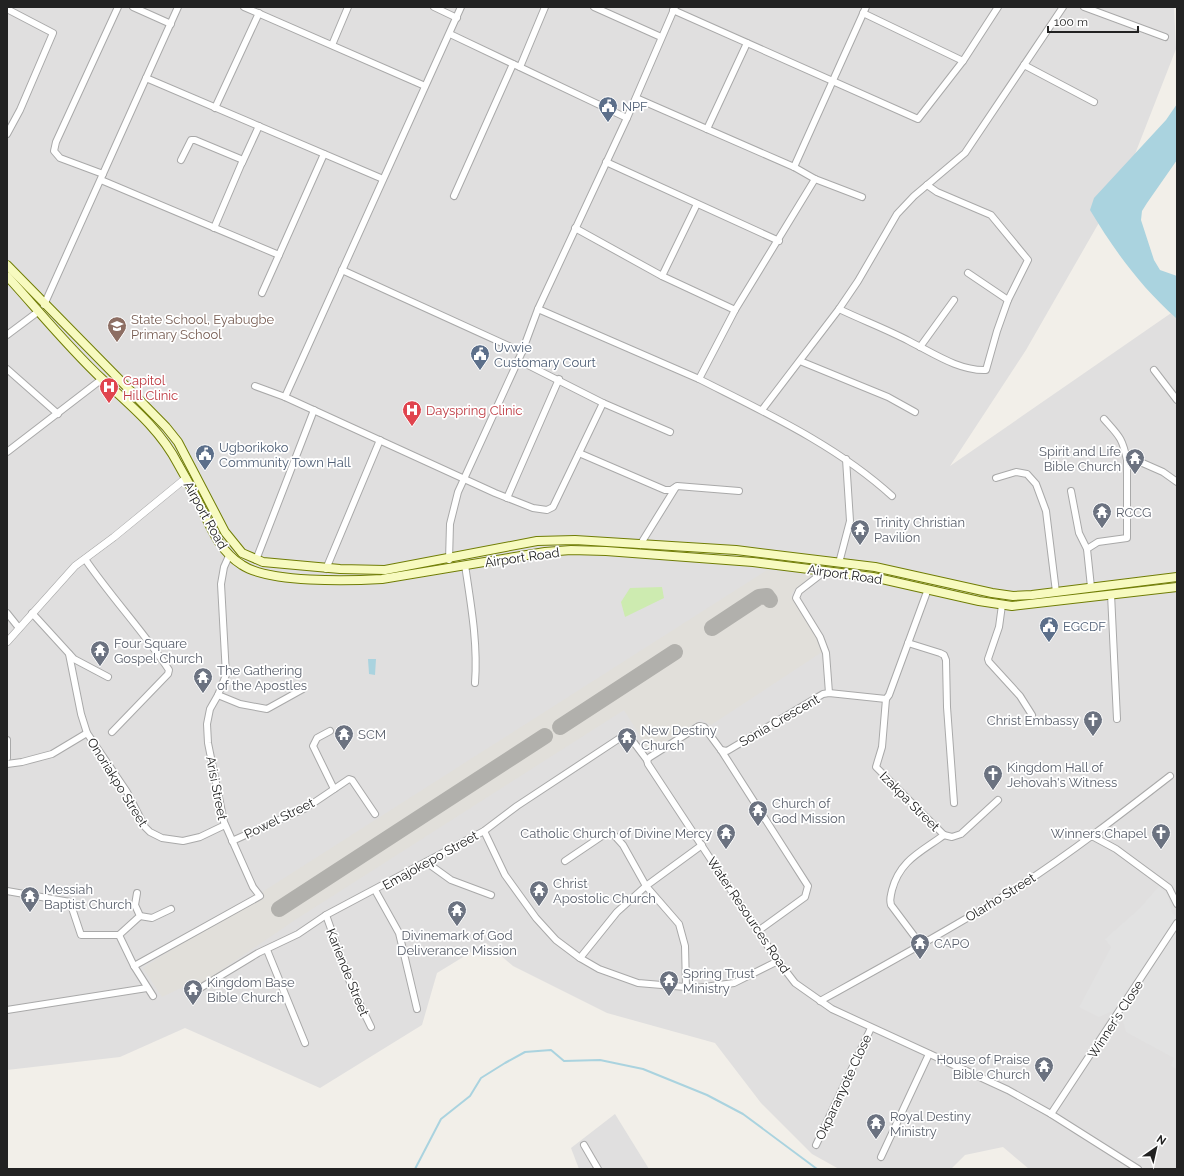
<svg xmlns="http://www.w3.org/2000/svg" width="1184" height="1176" viewBox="0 0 1184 1176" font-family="Raleway,sans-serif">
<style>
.residential{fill:#e0dfdf}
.airport{fill:#e1dfda}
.grass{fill:#cdebb0}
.parking{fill:#e2e2e2}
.water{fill:#aad3df}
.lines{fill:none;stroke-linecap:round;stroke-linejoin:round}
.stream{stroke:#aad3df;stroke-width:2}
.taxiway{stroke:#b1b0ac;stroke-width:16}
.minor-casing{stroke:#a9a9a9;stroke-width:8}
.tertiary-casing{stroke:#a9a9a9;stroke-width:8}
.secondary-casing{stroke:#707d05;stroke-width:10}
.minor{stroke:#fff;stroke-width:6}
.tertiary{stroke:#fff;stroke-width:7}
.secondary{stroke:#f7fabf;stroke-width:8}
.labels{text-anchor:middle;stroke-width:3.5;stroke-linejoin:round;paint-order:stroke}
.service-label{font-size:13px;fill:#4e5e75;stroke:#fff;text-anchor:start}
.education-label{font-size:13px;fill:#785e54;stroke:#fff;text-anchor:start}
.health-label{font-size:13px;fill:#be3a42;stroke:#fff;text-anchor:start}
.worship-label{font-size:13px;fill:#5b616d;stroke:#fff;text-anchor:start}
.street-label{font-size:13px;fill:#222;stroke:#fff}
</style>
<rect width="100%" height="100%" fill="#f2efe9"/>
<g class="residential">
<path d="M7 7H1174L1176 49 1128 172 1026 350 950 466 1177 309V1169H1029L1003 1147 965 1155 951 1169H839L812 1154 761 1103 715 1043 607 1013 513 966 486 943 437 973 422 1025 320 1088 185 1028 120 1057 7 1070Z"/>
<path d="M615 1114 649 1169H579L571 1148Z"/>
</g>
<path class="airport" d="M767 570 815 576 795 589 791 595 825 650 711 725 701 719 650 752 624 710 295 920 195 988 191 983 162 997 143 968Z"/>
<path class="grass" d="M662 587 664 598 625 617 621 602 630 588Z"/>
<path class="parking" d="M1159 886 1168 895 1172 913 1177 917V1069L1171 1066 1174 1058 1126 1032 1123 1021 1110 1012 1099 1017 1079 1007 1111 947 1105 939 1140 908Z"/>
<g class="water">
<path d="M1177 104V160L1147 203 1142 211 1141 220 1154 260 1160 270 1177 276 1176 318C1140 286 1114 250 1090 210L1094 198 1166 120Z"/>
<path d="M368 659H376L375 675 369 674Z"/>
</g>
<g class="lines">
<path class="stream" d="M415 1169 441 1119 470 1096 481 1078 505 1063 525 1052 551 1050 564 1061 600 1060 643 1069 707 1095 743 1114 817 1169"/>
<g class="taxiway">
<path d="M712 628 759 597 767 596 770 600"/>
<path d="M560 727 675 652"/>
<path d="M279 909 545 736"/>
</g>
<defs>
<g id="minor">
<path d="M133 7 171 24"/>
<path d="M244 7 425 86"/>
<path d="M434 7 457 18"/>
<path d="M594 7 661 37"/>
<path d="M1084 7 1165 37"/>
<path d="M7 9 53 33 20 110 7 134"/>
<path d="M673 10 918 119 963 61 998 7"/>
<path d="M863 13 963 61"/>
<path d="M450 34 627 118"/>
<path d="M332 45 348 7"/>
<path d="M1024 65 1094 102"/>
<path d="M520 67 545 7"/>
<path d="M146 78 383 179"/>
<path d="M636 98 794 167 815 179 862 197"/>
<path d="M215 108 259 13"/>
<path d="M707 129 747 43"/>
<path d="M181 160 191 140H195L243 160 214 228"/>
<path d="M606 162 779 241"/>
<path d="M242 163 259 126"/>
<path d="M794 167 866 7"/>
<path d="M103 174 60 158 54 151 56 142 118 7"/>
<path d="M815 179 735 310 699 379C766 413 836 445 892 496"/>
<path d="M101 180 279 255 324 154"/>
<path d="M454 196 513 64"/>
<path d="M575 228 662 276 735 310"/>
<path d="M342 270 522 352"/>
<path d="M968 273 1008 300"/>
<path d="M662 276 697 204"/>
<path d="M262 293 279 255"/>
<path d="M44 305 178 7"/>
<path d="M538 309 699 379"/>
<path d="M839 309C862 320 886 329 909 341 933 353 959 371 986 370L997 331 1008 300 1028 260 991 215 937 192 927 185"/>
<path d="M7 335 39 311"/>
<path d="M920 347 954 300"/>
<path d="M800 361 888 397 915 412"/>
<path d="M7 369 58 414"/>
<path d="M1154 370 1177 400"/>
<path d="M255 386 285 397 495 493 533 508 547 510 553 507 603 403 518 360"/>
<path d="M285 397 461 7"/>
<path d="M603 403 670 432"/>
<path d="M762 410 839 309 858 281 897 214 914 196 965 153 1063 7"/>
<path d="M7 452 102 379"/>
<path d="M579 453 665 490H671L677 486 739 491"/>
<path d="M1127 460 1138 461 1163 472 1177 482"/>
<path d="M996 478 1016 472 1027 474 1036 484 1046 511 1056 592"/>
<path d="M1071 491 1079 533 1087 549"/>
<path d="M507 498 559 379"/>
<path d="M640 545 676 487"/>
<path d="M85 559C111 597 143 631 169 670L168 674 112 732"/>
<path d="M256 560 314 410"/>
<path d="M449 560 450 524 458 492 522 352 538 309 627 118 675 7"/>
<path d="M839 563 850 521 846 459"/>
<path d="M465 565C471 605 478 644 475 683"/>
<path d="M326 569 380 440"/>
<path d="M825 571 799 591 796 598 820 637 826 653 829 693"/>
<path d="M1091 587 1087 549 1098 542 1127 538V460C1122 437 1119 436 1104 419"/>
<path d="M928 589 889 695 886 699 882 747 876 767 944 835 952 837 961 834 998 800"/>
<path d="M1111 594 1117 719"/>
<path d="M1002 605 999 627 988 659 989 662 1020 696 1032 715"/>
<path d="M7 613 19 628"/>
<path d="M32 613 74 659 108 677"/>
<path d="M908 643 940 653 944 655 946 660 947 707 954 803"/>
<path d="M69 654 81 714 87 733 127 792 145 827 150 832 162 838 183 841 200 837 225 825"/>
<path d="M218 695 240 704 267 709 303 689"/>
<path d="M330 731 317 738 313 746 334 789"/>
<path d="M7 740V758"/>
<path d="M721 750 727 751 823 694 829 693 886 699"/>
<path d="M7 764 22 762 52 754 87 733"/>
<path d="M484 831 505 875 536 918 556 940 580 958 599 969 638 983 697 988 734 983 778 961"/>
<path d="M1092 836 1116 849 1169 888 1177 904"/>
<path d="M232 841 306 808 349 779 352 780 375 814"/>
<path d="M565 861 602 836 609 834 614 835 623 845 646 886 679 924 685 946 686 987"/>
<path d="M426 862 451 880 491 895"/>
<path d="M375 890 399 933 417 1009"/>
<path d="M7 891 70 902 81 935H119L140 916 135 905 137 893"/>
<path d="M326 915 352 988 371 1027"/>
<path d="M140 916 152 918 171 909"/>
<path d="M758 931 805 897 808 886 721 750 704 727 699 726 650 757 647 760 648 764 775 957 795 983 832 1009 1008 1090 1051 1114 1138 1169"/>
<path d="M119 935 134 966 153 996"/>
<path d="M921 945 891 905C889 899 891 896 892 890 900 860 921 852 944 835"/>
<path d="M267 950 305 1043"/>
<path d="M580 958 617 912 646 886 702 845"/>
<path d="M134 966 260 896 253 887 224 822 208 743 207 724 210 709 218 695 226 675 221 584 224 567 229 556"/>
<path d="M197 990 258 953 298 934 326 915 484 831 517 806 623 736H629L647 760"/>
<path d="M820 1001C887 964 955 927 1020 886 1072 852 1121 814 1170 776"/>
<path d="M7 1010 147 988"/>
<path d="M1051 1114 1177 923"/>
<path d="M584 1145 598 1169"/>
<path d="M816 1145 871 1028"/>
<path d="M881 1157 929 1054"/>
</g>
<path id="tertiary" d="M7 642 75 566 114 537 186 478"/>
<g id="secondary">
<path d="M7 265 166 427 178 442 225 532 242 553 263 562 340 569 385 570 537 541 575 540 736 550 875 567 992 593 1013 596 1032 595 1177 577"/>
<path d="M7 276C38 310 68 347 102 379 130 405 160 429 178 464 185 476 192 489 198 501 210 525 218 550 242 565 269 583 349 581 382 579L545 552 571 550 606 551 753 562 873 577 979 601 1012 606 1177 587"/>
</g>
</defs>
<use href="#minor" class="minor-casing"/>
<use href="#tertiary" class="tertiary-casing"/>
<use href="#secondary" class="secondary-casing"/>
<use href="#minor" class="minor"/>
<use href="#tertiary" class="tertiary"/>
<use href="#secondary" class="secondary"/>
</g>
<defs>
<symbol id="civic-pin" viewBox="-11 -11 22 30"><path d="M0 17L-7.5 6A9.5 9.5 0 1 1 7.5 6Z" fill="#5c6f8a" stroke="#fff"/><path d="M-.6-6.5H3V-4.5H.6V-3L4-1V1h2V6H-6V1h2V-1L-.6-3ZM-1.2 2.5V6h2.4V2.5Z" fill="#fff"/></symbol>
<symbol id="school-pin" viewBox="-11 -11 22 30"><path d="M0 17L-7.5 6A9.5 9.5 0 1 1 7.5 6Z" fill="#8d6e63" stroke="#fff"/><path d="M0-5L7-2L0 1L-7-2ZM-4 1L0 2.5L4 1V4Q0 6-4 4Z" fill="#fff"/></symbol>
<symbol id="hospital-pin" viewBox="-11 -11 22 30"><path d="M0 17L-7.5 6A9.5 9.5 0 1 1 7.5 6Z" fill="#e0444e" stroke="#fff"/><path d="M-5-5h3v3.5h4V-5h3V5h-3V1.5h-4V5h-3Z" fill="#fff"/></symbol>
<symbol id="temple-pin" viewBox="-11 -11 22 30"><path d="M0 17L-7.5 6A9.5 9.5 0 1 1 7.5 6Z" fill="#6b7280" stroke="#fff"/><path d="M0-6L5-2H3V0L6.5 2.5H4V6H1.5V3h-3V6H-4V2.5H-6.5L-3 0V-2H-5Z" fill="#fff"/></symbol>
<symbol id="church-pin" viewBox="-11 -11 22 30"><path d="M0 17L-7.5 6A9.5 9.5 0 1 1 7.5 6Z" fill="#6b7280" stroke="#fff"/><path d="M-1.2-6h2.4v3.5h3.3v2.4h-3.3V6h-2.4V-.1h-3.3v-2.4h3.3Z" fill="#fff"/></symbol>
</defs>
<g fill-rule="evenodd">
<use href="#civic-pin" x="597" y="95" width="22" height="30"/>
<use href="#school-pin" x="106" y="315" width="22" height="30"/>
<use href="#civic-pin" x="469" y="343" width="22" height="30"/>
<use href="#hospital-pin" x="98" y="376" width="22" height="30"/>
<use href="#hospital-pin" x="401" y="399" width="22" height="30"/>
<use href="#civic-pin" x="194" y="443" width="22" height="30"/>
<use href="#temple-pin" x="1124" y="447" width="22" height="30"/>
<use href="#temple-pin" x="1091" y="501" width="22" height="30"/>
<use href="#temple-pin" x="849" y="518" width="22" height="30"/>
<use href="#civic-pin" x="1038" y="615" width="22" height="30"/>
<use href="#temple-pin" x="89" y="639" width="22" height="30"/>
<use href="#temple-pin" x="192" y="666" width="22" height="30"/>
<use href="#church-pin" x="1082" y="709" width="22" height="30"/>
<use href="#temple-pin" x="333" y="723" width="22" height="30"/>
<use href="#temple-pin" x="616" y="726" width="22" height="30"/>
<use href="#church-pin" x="982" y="763" width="22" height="30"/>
<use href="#temple-pin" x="747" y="799" width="22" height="30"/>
<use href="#temple-pin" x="715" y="822" width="22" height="30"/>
<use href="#church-pin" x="1150" y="822" width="22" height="30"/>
<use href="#temple-pin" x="528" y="879" width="22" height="30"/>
<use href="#temple-pin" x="19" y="885" width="22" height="30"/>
<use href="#temple-pin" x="446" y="899" width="22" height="30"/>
<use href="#temple-pin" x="909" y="932" width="22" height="30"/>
<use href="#temple-pin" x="658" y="969" width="22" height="30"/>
<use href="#temple-pin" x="182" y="978" width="22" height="30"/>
<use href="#temple-pin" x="1033" y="1055" width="22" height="30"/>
<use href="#temple-pin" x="865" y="1112" width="22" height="30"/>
</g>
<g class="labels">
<g class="service-label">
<text x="622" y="111">NPF</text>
<text x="494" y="352">Uvwie<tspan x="494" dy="15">Customary Court</tspan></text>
<text x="219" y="452">Ugborikoko<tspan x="219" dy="15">Community Town Hall</tspan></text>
<text x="1063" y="631">EGCDF</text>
</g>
<g class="education-label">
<text x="131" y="324">State School, Eyabugbe<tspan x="131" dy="15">Primary School</tspan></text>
</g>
<g class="health-label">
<text x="123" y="385">Capitol<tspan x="123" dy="15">Hill Clinic</tspan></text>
<text x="426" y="415">Dayspring Clinic</text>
</g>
<g class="worship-label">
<text x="1121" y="456" text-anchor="end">Spirit and Life<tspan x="1121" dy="15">Bible Church</tspan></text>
<text x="1116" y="517">RCCG</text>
<text x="874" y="527">Trinity Christian<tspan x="874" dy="15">Pavilion</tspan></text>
<text x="114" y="648">Four Square<tspan x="114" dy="15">Gospel Church</tspan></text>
<text x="217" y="675">The Gathering<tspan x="217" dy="15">of the Apostles</tspan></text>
<text x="1079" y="725" text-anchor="end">Christ Embassy</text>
<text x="641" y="735">New Destiny<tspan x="641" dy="15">Church</tspan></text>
<text x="358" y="739">SCM</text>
<text x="1007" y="772">Kingdom Hall of<tspan x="1007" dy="15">Jehovah's Witness</tspan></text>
<text x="772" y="808">Church of<tspan x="772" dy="15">God Mission</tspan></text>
<text x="712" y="838" text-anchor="end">Catholic Church of Divine Mercy</text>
<text x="1147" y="838" text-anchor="end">Winners Chapel</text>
<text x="553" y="888">Christ<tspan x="553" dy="15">Apostolic Church</tspan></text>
<text x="44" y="894">Messiah<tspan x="44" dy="15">Baptist Church</tspan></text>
<text x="457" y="940" text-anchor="middle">Divinemark of God<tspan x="457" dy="15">Deliverance Mission</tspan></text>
<text x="934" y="948">CAPO</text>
<text x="683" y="978">Spring Trust<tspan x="683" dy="15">Ministry</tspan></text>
<text x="207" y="987">Kingdom Base<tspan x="207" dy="15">Bible Church</tspan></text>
<text x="1030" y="1064" text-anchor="end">House of Praise<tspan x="1030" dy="15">Bible Church</tspan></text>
<text x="890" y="1121">Royal Destiny<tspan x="890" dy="15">Ministry</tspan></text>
</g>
<g class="street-label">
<text transform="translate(206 515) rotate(61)" y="5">Airport Road</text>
<text transform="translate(522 557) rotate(-8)" y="5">Airport Road</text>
<text transform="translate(845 574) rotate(8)" y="5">Airport Road</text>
<text transform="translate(779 720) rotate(-30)" y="5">Sonia Crescent</text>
<text transform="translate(118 782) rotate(58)" y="5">Onoriakpo Street</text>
<text transform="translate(217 788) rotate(79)" y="5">Arisi Street</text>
<text transform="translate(910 801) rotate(45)" y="5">Izakpa Street</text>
<text transform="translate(279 818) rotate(-26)" y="5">Powel Street</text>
<text transform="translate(430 860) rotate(-29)" y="5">Emajokepo Street</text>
<text transform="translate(1000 897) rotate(-32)" y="5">Olarho Street</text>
<text transform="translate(749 915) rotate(56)" y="5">Water Resources Road</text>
<text transform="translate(348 972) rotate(68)" y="5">Kariende Street</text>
<text transform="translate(1115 1019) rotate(-57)" y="5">Winner's Close</text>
<text transform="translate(843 1087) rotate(-65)" y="5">Okparanyote Close</text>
</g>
</g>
<rect width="1184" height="1176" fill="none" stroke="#222222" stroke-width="16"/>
<g transform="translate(1156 1148) rotate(34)" stroke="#ffffff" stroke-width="3" paint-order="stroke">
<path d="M0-3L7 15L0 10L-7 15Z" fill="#222222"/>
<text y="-6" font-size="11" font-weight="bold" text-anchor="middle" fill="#222222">N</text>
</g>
<path d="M1048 26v6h90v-6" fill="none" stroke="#222222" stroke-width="2"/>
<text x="1054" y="26" font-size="12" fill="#222222" stroke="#ffffff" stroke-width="3" paint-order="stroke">100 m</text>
</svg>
